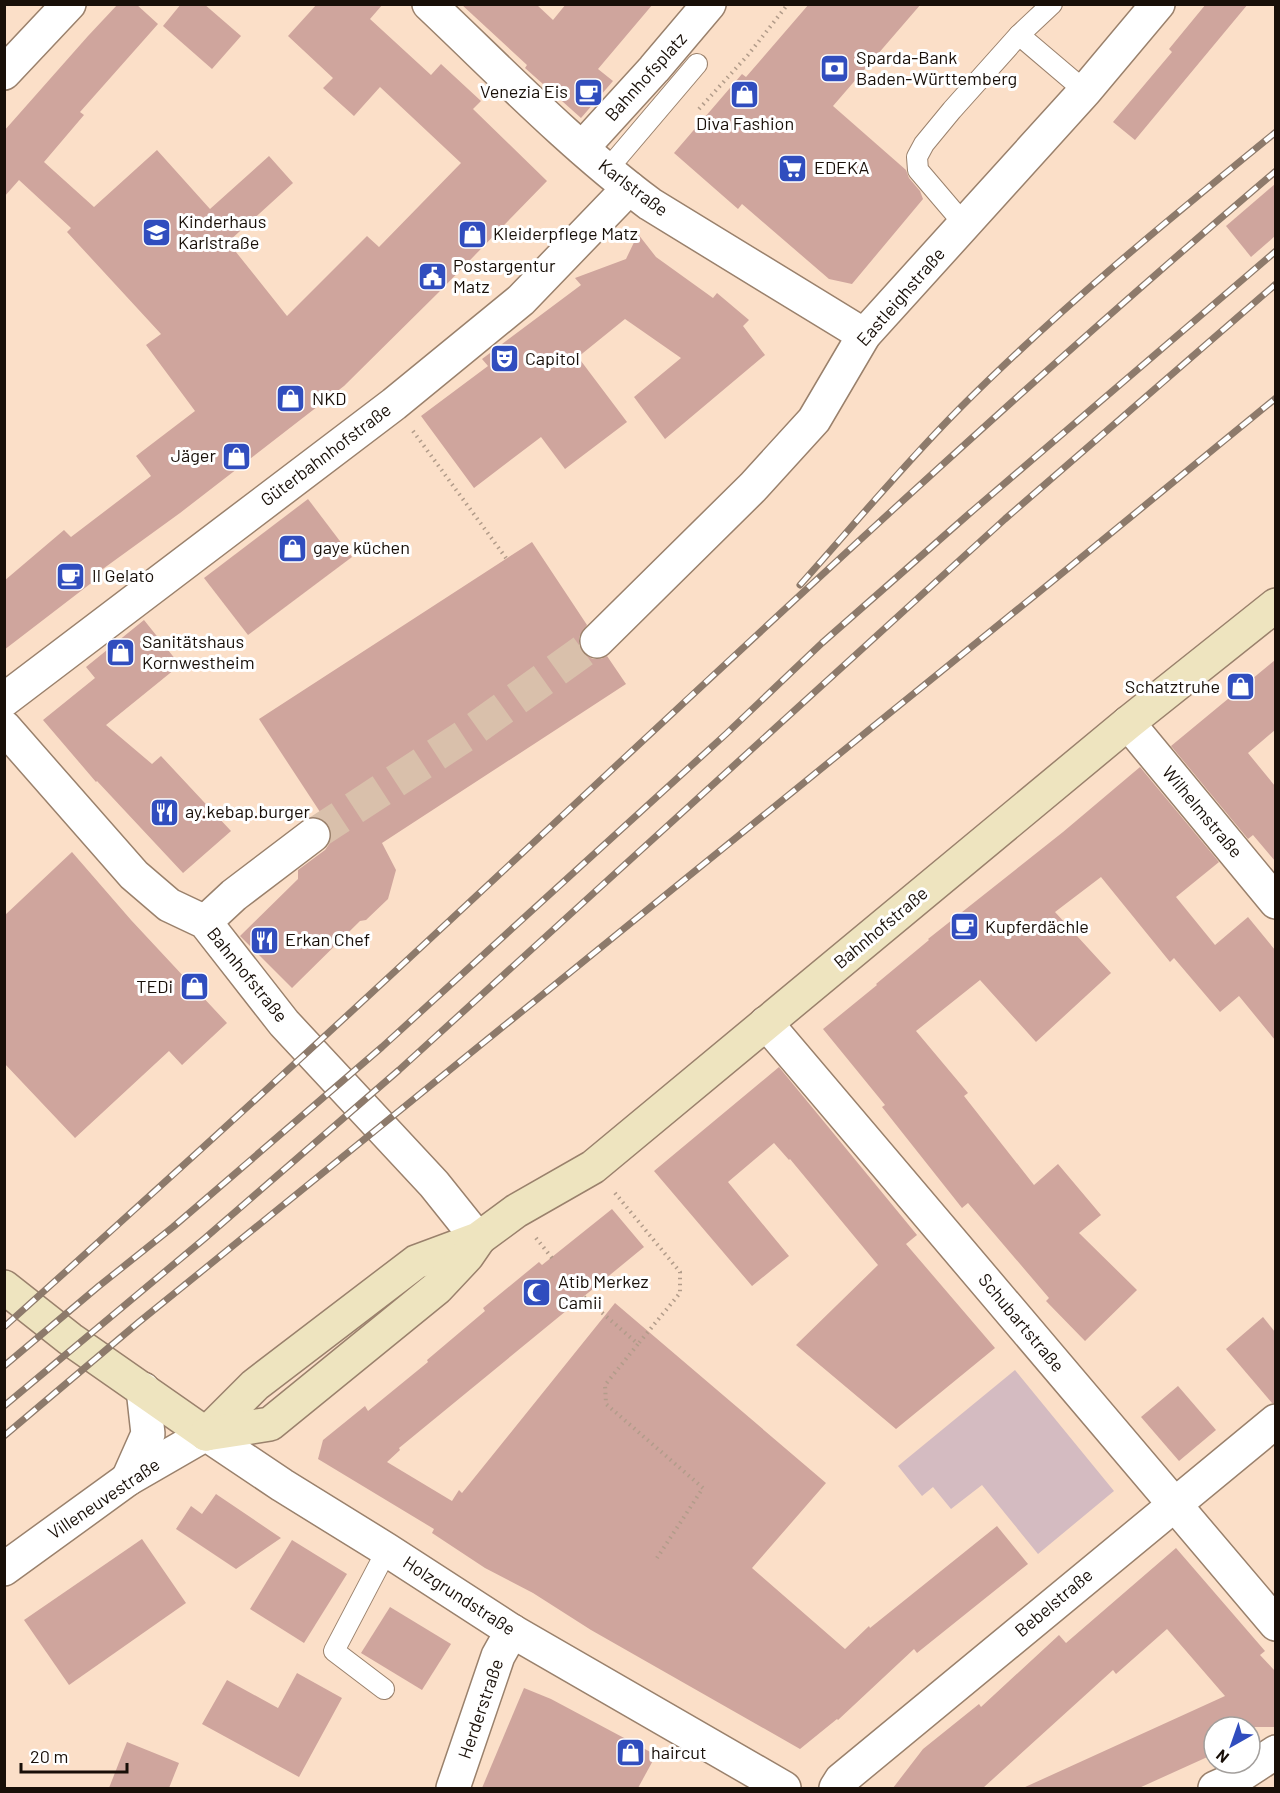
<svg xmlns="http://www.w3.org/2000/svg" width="1280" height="1793" viewBox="0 0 1280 1793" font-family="Barlow,sans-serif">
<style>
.green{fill:#d4bbc1}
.building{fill:#cfa59d}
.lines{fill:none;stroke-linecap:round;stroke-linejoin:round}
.street-tunnel{stroke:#d9c0ab;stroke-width:33;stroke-dasharray:33 16;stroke-linecap:butt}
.lane-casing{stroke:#9a816c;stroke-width:22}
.street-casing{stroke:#9a816c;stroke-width:36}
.secondary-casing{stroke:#9a816c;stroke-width:36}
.path{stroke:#b29c8a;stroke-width:4;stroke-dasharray:1.5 4.5;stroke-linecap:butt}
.lane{stroke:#fff;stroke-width:20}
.street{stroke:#fff;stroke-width:33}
.secondary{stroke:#eee4bf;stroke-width:33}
.rail-casing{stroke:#8d7a6b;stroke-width:7}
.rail{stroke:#fff;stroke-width:4.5;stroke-dasharray:14;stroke-linecap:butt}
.labels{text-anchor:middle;stroke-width:6;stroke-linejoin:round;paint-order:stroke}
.poi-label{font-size:18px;fill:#180f08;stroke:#fff;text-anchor:start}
.street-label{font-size:18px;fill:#180f08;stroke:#fff}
</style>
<rect width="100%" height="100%" fill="#fbdfc8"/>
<path class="green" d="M1015 1370 1114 1491 1038 1554 982 1485 951 1509 933 1487 922 1496 898 1466Z"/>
<g class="building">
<path d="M118 4H136L158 24 80 112 84 115 44 162 94 207 157 150 210 209 269 156 293 183 228 242 287 316 367 236 379 247 461 163 380 87 354 116 323 88 333 78 288 36 317 4H383L370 19 431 75 441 64 481 101 473 109 547 181 439 292 344 386 180 513 100 571 103 574 4 650V581L64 530 71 537 151 476 136 456 195 411 146 345 161 334 67 232 71 228 19 180 4 197V131L88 36Z"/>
<path d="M181 4H204L241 36 212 69 163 26Z"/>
<path d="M461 4H536L553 20 566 4H653L598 69 613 81 581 118 525 68 527 65Z"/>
<path d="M809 4H921L833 106 906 170 909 178 920 191 923 199 852 284 829 279 742 204 738 209 674 153 742 74 746 77Z"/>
<path d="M1206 4H1248L1135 140 1113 122 1172 52 1169 49Z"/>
<path d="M1275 184V236L1251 257 1226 226Z"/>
<path d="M638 234 656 257 713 298 717 293 749 320 743 326 765 355 665 439 634 397 681 358 625 319 578 357 627 422 565 469 541 437 474 488 421 416 488 366 482 359 581 285 575 278 626 259Z"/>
<path d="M308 499 352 557 248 635 204 578Z"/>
<path d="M532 542 587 625 579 637V646L583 654 593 659H601L607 656 626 684 382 843 396 870 388 899 366 920 360 921 292 988 240 936 298 879V870L325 850 330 843 332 833 328 824 321 818 322 815 259 719Z"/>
<path d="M144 620 180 665 106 725 152 764 161 756 231 831 183 873 97 781 96 782 43 720 95 678 86 667Z"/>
<path d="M1275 660V730L1248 753 1275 786V861L1253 835 1248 839 1171 746Z"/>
<path d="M1140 767 1219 862 1176 897 1215 945 1248 917 1275 950V1040L1239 996 1220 1012 1174 958 1170 962 1101 877 1055 912 1111 973 1036 1042 980 980 916 1031 968 1093 964 1096 1034 1185 1058 1164 1101 1215 1079 1233 1137 1290 1085 1341 1046 1301 1049 1298 968 1203 962 1208 882 1107 885 1105 823 1029 877 985 876 984 929 940 928 939 1063 832Z"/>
<path d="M72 852 131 920 227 1023 182 1065 169 1051 75 1138 4 1063V916Z"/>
<path d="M779 1067 917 1235 906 1244 995 1348 896 1429 796 1345 878 1265 790 1159 789 1160 774 1143 728 1182 789 1256 752 1286 654 1171Z"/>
<path d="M612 1209 644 1247 399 1448 400 1450 387 1462 452 1501 459 1490 462 1493 615 1303 826 1483 752 1568 845 1649 869 1626 870 1628 997 1526 1028 1564 917 1653 914 1649 838 1720 837 1719 800 1749 591 1630 533 1593 485 1568 432 1533 434 1529 318 1459 323 1440 365 1406 368 1411 428 1362 427 1360 485 1311 483 1308 539 1262 542 1265Z"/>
<path d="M1263 1317 1275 1332V1403H1272L1226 1349Z"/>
<path d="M1178 1386 1216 1430 1179 1461 1141 1417Z"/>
<path d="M216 1494 281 1538 236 1569 176 1529 191 1506 202 1514Z"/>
<path d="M142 1539 186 1603 69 1685 24 1620Z"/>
<path d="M292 1540 347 1574 304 1643 250 1609Z"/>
<path d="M1176 1548 1265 1651 1260 1655 1275 1671V1727H1214V1754L1139 1788H1023L1225 1696 1167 1629 1116 1674 1113 1670 983 1788H893L923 1749 979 1704 981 1707 1059 1635 1066 1643Z"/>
<path d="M390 1607 451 1644 422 1690 361 1653Z"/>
<path d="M297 1673 342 1698 299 1777 202 1724 227 1680 278 1708Z"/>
<path d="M524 1688 551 1699 656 1755 638 1788H482Z"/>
<path d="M127 1742 179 1763 169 1788H109Z"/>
</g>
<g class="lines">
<path class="street-tunnel" d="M313 835 466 735 597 641"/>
<defs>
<g id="lane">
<path d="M1052 4 1019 35 1085 91"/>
<path d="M607 170 697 64"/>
<path d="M964 224 918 170 917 157 924 144 952 110 1019 35"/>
<path d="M384 1689 334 1651 387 1550"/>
</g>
<g id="street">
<path d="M429 4C501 72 571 145 650 204L864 335"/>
<path d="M4 73 69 4"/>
<path d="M582 148 654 69 709 4"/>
<path d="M597 641 753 487 814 420 864 335 1085 91 1158 4"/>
<path d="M4 700 394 404 521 300 629 188"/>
<path d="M1128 723 1276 902"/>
<path d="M4 727 134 875 169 905 205 922 284 1023 434 1184 478 1239"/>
<path d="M205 922 234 895 313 835"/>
<path d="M766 1023 1276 1624"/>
<path d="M128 1479 148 1434 143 1389"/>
<path d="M4 1569 128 1479 206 1434 282 1485 387 1550 512 1631 784 1788"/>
<path d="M453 1788 498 1656 512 1631"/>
<path d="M836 1788 841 1780 1276 1421"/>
<path d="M1215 1788 1233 1780 1276 1752"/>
</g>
<g id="secondary">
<path d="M4 1287 70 1339 206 1434"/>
<path d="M206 1434 255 1385 416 1262 478 1239 516 1211 593 1167 1128 723 1276 605"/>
<path d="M206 1434 270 1424 437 1288 467 1256 478 1240"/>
</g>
</defs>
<use href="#lane" class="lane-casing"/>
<use href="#street" class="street-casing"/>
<use href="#secondary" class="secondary-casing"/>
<g class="path">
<path d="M699 109 748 55 788 4"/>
<path d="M413 431 506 558"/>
<path d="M615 1193 680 1272V1293L638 1344"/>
<path d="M536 1238 552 1258"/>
<path d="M584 1297 638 1344 605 1385 606 1404 703 1488 657 1558"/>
</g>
<use href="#lane" class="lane"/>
<use href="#street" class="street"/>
<use href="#secondary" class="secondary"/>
<defs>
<g id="rail">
<path d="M800 585C853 526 905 463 961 407 1060 308 1168 220 1276 132"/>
<path d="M4 1327C148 1198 291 1068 432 937 710 679 986 417 1276 171"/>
<path d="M4 1366 99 1286 173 1227 382 1047 726 734 822 643 970 513 1276 251"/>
<path d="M4 1406 204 1239 399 1070 1005 519 1276 284"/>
<path d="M4 1436 139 1322 1055 579 1276 398"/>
</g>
</defs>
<use href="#rail" class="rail-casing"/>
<use href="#rail" class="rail"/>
</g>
<defs>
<symbol id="bank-square" viewBox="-11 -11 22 22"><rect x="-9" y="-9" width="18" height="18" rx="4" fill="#304dbe" stroke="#fff"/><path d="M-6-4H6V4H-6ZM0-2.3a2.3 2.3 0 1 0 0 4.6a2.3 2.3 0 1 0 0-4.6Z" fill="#fff"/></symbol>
<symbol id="cafe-square" viewBox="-11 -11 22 22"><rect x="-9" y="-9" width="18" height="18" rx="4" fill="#304dbe" stroke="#fff"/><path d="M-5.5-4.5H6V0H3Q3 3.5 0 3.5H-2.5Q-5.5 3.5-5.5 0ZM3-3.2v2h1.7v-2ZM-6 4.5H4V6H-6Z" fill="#fff"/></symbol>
<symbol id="shop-square" viewBox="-11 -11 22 22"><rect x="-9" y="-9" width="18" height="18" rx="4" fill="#304dbe" stroke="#fff"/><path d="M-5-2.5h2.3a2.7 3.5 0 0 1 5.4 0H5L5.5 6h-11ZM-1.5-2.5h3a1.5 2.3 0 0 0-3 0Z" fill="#fff"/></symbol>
<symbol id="supermarket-square" viewBox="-11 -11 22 22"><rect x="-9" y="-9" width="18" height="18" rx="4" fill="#304dbe" stroke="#fff"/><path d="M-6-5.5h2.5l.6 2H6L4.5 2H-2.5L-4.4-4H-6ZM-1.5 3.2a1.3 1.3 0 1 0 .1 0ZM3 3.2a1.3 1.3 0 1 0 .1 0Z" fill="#fff"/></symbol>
<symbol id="school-square" viewBox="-11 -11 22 22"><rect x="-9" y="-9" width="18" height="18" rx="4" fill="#304dbe" stroke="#fff"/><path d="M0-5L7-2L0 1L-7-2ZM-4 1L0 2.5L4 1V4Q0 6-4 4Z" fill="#fff"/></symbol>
<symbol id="civic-square" viewBox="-11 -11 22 22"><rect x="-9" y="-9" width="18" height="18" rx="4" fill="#304dbe" stroke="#fff"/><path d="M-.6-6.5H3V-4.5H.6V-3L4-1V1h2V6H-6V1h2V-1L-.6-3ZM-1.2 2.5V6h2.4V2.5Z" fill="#fff"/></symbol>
<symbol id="theatre-square" viewBox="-11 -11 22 22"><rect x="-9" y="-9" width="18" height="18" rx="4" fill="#304dbe" stroke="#fff"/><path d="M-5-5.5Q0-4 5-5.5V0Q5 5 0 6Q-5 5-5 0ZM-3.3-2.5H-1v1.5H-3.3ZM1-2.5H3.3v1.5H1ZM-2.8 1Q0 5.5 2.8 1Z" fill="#fff"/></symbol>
<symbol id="restaurant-square" viewBox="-11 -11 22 22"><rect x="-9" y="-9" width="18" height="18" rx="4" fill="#304dbe" stroke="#fff"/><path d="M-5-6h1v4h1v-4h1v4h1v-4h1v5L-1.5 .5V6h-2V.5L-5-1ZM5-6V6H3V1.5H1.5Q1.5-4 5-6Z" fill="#fff"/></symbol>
<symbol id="mosque-square" viewBox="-11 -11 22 22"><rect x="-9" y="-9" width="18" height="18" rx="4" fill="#304dbe" stroke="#fff"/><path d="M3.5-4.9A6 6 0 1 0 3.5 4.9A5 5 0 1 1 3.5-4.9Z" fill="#fff"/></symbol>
</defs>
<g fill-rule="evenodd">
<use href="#bank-square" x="818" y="52" width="33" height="33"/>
<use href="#cafe-square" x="572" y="76" width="33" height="33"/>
<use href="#shop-square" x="728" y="78" width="33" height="33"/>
<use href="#supermarket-square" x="776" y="152" width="33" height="33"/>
<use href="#school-square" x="140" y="216" width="33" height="33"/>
<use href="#shop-square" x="456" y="218" width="33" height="33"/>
<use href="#civic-square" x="416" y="260" width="33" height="33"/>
<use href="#theatre-square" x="488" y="342" width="33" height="33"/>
<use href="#shop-square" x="274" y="382" width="33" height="33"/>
<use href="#shop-square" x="220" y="440" width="33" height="33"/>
<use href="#shop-square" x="276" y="532" width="33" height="33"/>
<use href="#cafe-square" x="54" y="560" width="33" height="33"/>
<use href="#shop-square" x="104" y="636" width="33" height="33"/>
<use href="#shop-square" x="1224" y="670" width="33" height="33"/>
<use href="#restaurant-square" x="148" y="796" width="33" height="33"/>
<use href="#cafe-square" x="948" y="910" width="33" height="33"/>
<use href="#restaurant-square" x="248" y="924" width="33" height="33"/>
<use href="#shop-square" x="178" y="970" width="33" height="33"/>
<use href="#mosque-square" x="520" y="1276" width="33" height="33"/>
<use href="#shop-square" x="614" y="1736" width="33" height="33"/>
</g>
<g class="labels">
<g class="poi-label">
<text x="856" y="64">Sparda-Bank<tspan x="856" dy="21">Baden-Württemberg</tspan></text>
<text x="568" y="98" text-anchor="end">Venezia Eis</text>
<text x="745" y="130" text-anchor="middle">Diva Fashion</text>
<text x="814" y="174">EDEKA</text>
<text x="178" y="228">Kinderhaus<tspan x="178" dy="21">Karlstraße</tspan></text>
<text x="493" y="240">Kleiderpflege Matz</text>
<text x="453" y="272">Postargentur<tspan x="453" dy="21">Matz</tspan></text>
<text x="525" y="365">Capitol</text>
<text x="312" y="405">NKD</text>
<text x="216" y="462" text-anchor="end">Jäger</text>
<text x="313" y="554">gaye küchen</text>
<text x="92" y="582">Il Gelato</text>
<text x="142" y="648">Sanitätshaus<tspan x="142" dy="21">Kornwestheim</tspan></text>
<text x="1220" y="693" text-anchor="end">Schatztruhe</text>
<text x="185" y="818">ay.kebap.burger</text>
<text x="985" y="933">Kupferdächle</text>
<text x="285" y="946">Erkan Chef</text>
<text x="173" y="993" text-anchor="end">TEDi</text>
<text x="558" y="1288">Atib Merkez<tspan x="558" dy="21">Camii</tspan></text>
<text x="651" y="1759">haircut</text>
</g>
<g class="street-label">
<text transform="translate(646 77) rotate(-48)" y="6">Bahnhofsplatz</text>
<text transform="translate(633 188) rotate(37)" y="6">Karlstraße</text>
<text transform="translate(901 297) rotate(-49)" y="6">Eastleighstraße</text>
<text transform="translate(326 455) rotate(-37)" y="6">Güterbahnhofstraße</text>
<text transform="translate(1202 812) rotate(50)" y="6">Wilhelmstraße</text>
<text transform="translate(881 928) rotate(-40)" y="6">Bahnhofstraße</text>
<text transform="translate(247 975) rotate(51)" y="6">Bahnhofstraße</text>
<text transform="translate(1021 1323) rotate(50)" y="6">Schubartstraße</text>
<text transform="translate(104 1499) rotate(-34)" y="6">Villeneuvestraße</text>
<text transform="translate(459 1596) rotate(33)" y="6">Holzgrundstraße</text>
<text transform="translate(1054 1603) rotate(-40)" y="6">Bebelstraße</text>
<text transform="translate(481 1709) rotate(-71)" y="6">Herderstraße</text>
</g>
</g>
<rect width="1280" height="1793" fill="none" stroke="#180f08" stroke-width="12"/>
<g transform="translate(1232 1745) rotate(220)"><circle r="28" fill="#ffffff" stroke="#a39f9c" stroke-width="1.5"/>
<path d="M0-4.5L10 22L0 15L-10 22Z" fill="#304dbe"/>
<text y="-9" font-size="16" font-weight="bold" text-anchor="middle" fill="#180f08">N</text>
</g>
<path d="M21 1763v9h106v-9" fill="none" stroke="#180f08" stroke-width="3"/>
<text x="30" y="1763" font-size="18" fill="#180f08" stroke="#ffffff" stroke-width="4.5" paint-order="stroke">20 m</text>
</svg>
